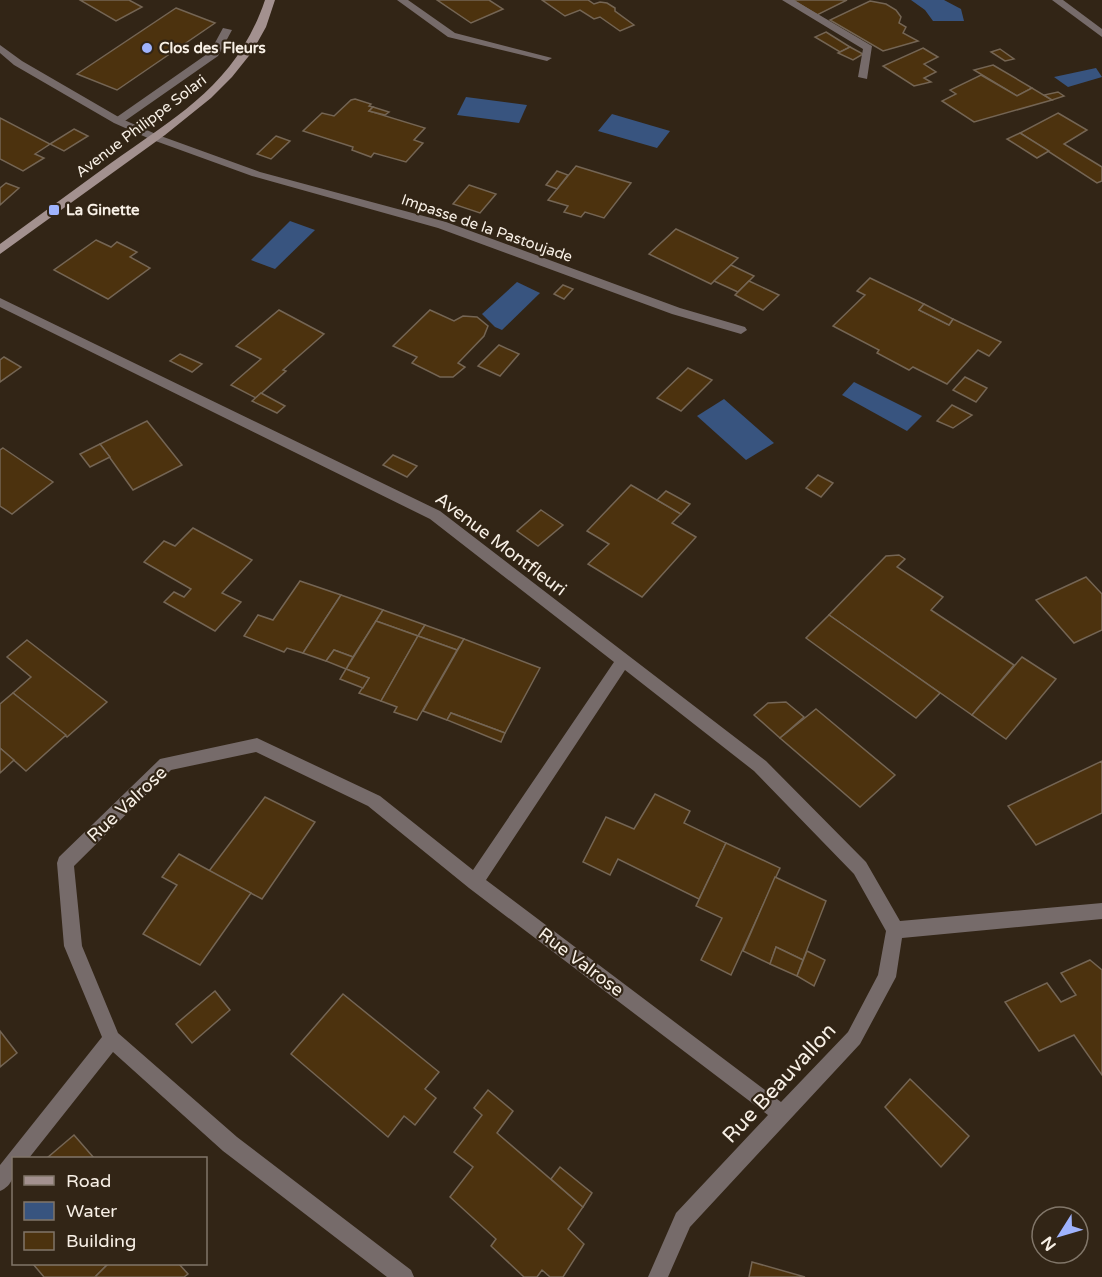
<svg xmlns="http://www.w3.org/2000/svg" width="1102" height="1277" viewBox="0 0 1102 1277" font-family="'Varela Round',sans-serif">
<style>
.water{fill:#38547f}
.building{fill:#4c320e;stroke:#746554;stroke-width:1.5}
.lines{fill:none;stroke-linecap:round;stroke-linejoin:round}
.service{fill:#766b6a;fill-rule:evenodd}
.minor{fill:#766b6a;fill-rule:evenodd}
.secondary{fill:#a3918f;fill-rule:evenodd}
.poi-dot{fill:#9fb3fd;stroke:#322516;stroke-width:2}
.labels{text-anchor:middle;stroke-width:4.5;stroke-linejoin:round;paint-order:stroke}
.far-poi-label{font-size:15px;font-weight:bold;fill:#f8f0e6;stroke:#322516;text-anchor:start}
.far-street-label{font-size:15px;fill:#f8f0e6;stroke:#322516}
.street-label{font-size:18px;fill:#f8f0e6;stroke:#322516}
.near-street-label{font-size:21px;fill:#f8f0e6;stroke:#322516}
</style>
<rect width="100%" height="100%" fill="#322516"/>
<g class="water">
<path d="M911 0H944L961 9 964 21H933L925 10Z"/>
<path d="M1096 68 1102 77 1068 87 1054 77Z"/>
<path d="M466 97 527 105 519 123 457 115Z"/>
<path d="M612 114 670 131 657 148 598 131Z"/>
<path d="M290 221 315 230 275 269 251 260Z"/>
<path d="M517 282 540 293 502 330 495 327 482 314Z"/>
<path d="M854 382 922 416 907 431 842 395Z"/>
<path d="M724 399 774 443 746 460 697 416Z"/>
</g>
<g class="building">
<path d="M80 0H129L142 7 116 21Z"/>
<path d="M437 0H489L503 9 471 23Z"/>
<path d="M542 0H588L594 4 600 2 607 3 615 8V11L634 25 620 31 600 17 594 19 580 10 565 16Z"/>
<path d="M793 0H847L817 15Z"/>
<path d="M870 1 886 4 896 10 901 17 899 23 906 27 903 33 918 41 883 51 830 20Z"/>
<path d="M176 8 215 23 117 90 77 74Z"/>
<path d="M826 32 850 47 840 52 815 37Z"/>
<path d="M850 47 863 54 853 60 838 53Z"/>
<path d="M923 48 938 57 924 64 936 72 924 78 931 82 914 86 883 66Z"/>
<path d="M1000 49 1014 59 1005 61 991 52Z"/>
<path d="M993 65 1032 88 1017 96 974 70Z"/>
<path d="M981 75 1017 96 1032 88 1052 100 974 122 942 101 956 94 950 90Z"/>
<path d="M1058 92 1064 96 1052 100 1044 95Z"/>
<path d="M355 99 371 104 369 106 373 107 369 111 425 128 414 140 423 143 406 162 374 153 371 157 352 150 353 147 303 131 322 113 334 116 351 100Z"/>
<path d="M373 107 389 112 385 115 369 111Z"/>
<path d="M1058 113 1087 130 1064 144 1102 167V181L1097 183 1020 133Z"/>
<path d="M0 118 50 144 35 154 44 158 23 171 0 159Z"/>
<path d="M74 129 88 136 64 151 50 144Z"/>
<path d="M1020 133 1049 151 1037 158 1007 139Z"/>
<path d="M276 136 290 141 271 159 257 154Z"/>
<path d="M576 166 631 183 604 218 585 212 581 217 564 212 568 206 548 200Z"/>
<path d="M557 171 568 175 557 189 546 185Z"/>
<path d="M6 183 19 188 0 205V188Z"/>
<path d="M469 185 496 194 480 213 453 204Z"/>
<path d="M676 229 738 258 711 284 649 254Z"/>
<path d="M96 240 111 247 117 242 137 252 130 257 150 268 108 299 54 270Z"/>
<path d="M731 265 754 276 738 292 714 281Z"/>
<path d="M870 278 924 304 919 310 949 325 953 319 1001 342 989 356 978 350 947 384 913 367 909 370 877 353 879 350 833 326 865 295 857 291Z"/>
<path d="M749 281 779 295 763 310 735 295Z"/>
<path d="M563 285 573 289 564 299 554 294Z"/>
<path d="M924 304 953 319 949 325 919 310Z"/>
<path d="M279 310 324 334 283 370 286 371 256 398 231 385 261 359 236 346Z"/>
<path d="M430 310 454 321 463 316 477 317 488 326 484 336 458 363 465 367 453 377H440L412 363 417 357 393 346Z"/>
<path d="M499 345 519 354 500 376 478 366Z"/>
<path d="M180 354 202 364 192 372 170 361Z"/>
<path d="M4 357 21 367 0 382V360Z"/>
<path d="M688 368 712 380 681 411 657 398Z"/>
<path d="M965 377 987 388 976 402 953 390Z"/>
<path d="M261 393 285 406 277 413 252 401Z"/>
<path d="M952 405 972 415 953 428 937 421Z"/>
<path d="M147 421 182 465 133 490 100 444Z"/>
<path d="M100 444 110 457 90 467 80 454Z"/>
<path d="M3 448 53 482 12 514 0 506V450Z"/>
<path d="M393 455 417 466 407 477 383 465Z"/>
<path d="M818 475 833 483 821 497 806 488Z"/>
<path d="M631 485 681 514 672 523 696 537 642 597 588 564 609 544 587 531Z"/>
<path d="M666 491 690 504 681 514 657 500Z"/>
<path d="M541 510 563 525 538 546 517 531Z"/>
<path d="M193 528 252 560 222 593 241 602 215 631 164 602 174 592 184 597 191 589 144 562 164 541 175 546Z"/>
<path d="M899 555 905 559 897 567 943 597 931 610 1014 665 972 715 829 615 886 556Z"/>
<path d="M1086 577 1102 594V630L1074 643 1036 600Z"/>
<path d="M300 581 341 595 303 653 287 648 284 652 244 636 258 615 273 620Z"/>
<path d="M341 595 383 610 353 657 334 650 326 661 303 653Z"/>
<path d="M383 610 425 625 418 636 376 621Z"/>
<path d="M829 615 940 693 916 718 806 638Z"/>
<path d="M376 621 418 636 381 701 359 693 369 678 346 669Z"/>
<path d="M425 625 464 639 457 650 418 636Z"/>
<path d="M418 636 457 650 417 720 394 712 397 707 381 701Z"/>
<path d="M464 639 540 668 505 733 451 713 447 720 423 711Z"/>
<path d="M27 640 107 702 67 737 13 693 31 677 7 657Z"/>
<path d="M334 650 353 657 346 669 326 661Z"/>
<path d="M1022 657 1056 679 1006 739 972 715Z"/>
<path d="M346 669 369 678 363 688 340 679Z"/>
<path d="M13 693 66 735 26 771 0 748V704Z"/>
<path d="M786 702 804 717 780 738 754 715 768 703Z"/>
<path d="M816 709 895 775 860 807 780 738Z"/>
<path d="M451 713 505 733 501 742 447 720Z"/>
<path d="M0 748 14 760 0 773Z"/>
<path d="M1102 761V813L1036 845 1008 806Z"/>
<path d="M655 794 690 811 684 823 726 843 699 899 618 859 610 875 583 862 606 817 634 829Z"/>
<path d="M265 797 315 822 262 899 209 871Z"/>
<path d="M726 843 780 868 731 975 701 960 722 918 696 906Z"/>
<path d="M179 854 251 893 200 965 143 934 177 885 162 877Z"/>
<path d="M775 877 826 901 803 960 776 947 770 964 743 951Z"/>
<path d="M776 947 803 960 797 976 770 964Z"/>
<path d="M807 951 825 960 814 986 797 976Z"/>
<path d="M1090 960 1102 970V1075L1074 1035 1039 1051 1005 1002 1047 983 1061 1002 1076 995 1061 973Z"/>
<path d="M215 991 230 1010 192 1043 176 1024Z"/>
<path d="M343 994 439 1072 425 1089 436 1098 415 1125 404 1116 388 1137 291 1054Z"/>
<path d="M0 1031 17 1053 0 1067Z"/>
<path d="M910 1079 969 1136 941 1167 885 1107Z"/>
<path d="M488 1090 513 1111 497 1133 583 1207 568 1229 584 1244 563 1277H550L542 1270 537 1277H524L491 1246 496 1239 450 1197 473 1167 454 1152 482 1115 474 1108Z"/>
<path d="M74 1135 94 1158H47Z"/>
<path d="M560 1167 592 1193 583 1207 551 1179Z"/>
<path d="M752 1262 805 1277H749Z"/>
<path d="M33 1264H108L95 1277H44Z"/>
<path d="M108 1264H179L188 1274 184 1277H95Z"/>
</g>
<g class="lines">
<g class="service">
<path d="M782 0H794L872 46 867 79 858 77 863 49Z"/>
<path d="M1052 0H1063L1102 29V37Z"/>
<path d="M223 28 232 30 218 56 122 123H114V119L210 52Z"/>
</g>
<g class="minor">
<path d="M397 0H408L455 33 552 58 547 61 448 37Z"/>
<path d="M0 45 22 61 122 119 158 135 260 172 446 222 680 308 745 327 747 330 741 334 672 314 438 228 252 176 150 139 114 123 14 65 0 53Z"/>
<path d="M0 298 440 511 766 761 866 862 900 921 1102 903V919L902 938 896 977 860 1044 690 1227 668 1277H648L676 1213 768 1115 469 888 368 806 256 752 171 770 74 866 82 946 118 1033 237 1137 411 1270 414 1277H387L223 1151 113 1052 29 1158H14C14 1173 15 1184 0 1191V1165L102 1037 64 946 57 863 59 857 160 759 257 738 380 796 473 870 614 662 430 519 0 307ZM625 670 754 771 854 874 886 931 878 975 848 1032 781 1102 486 880Z"/>
</g>
<path class="secondary" d="M265 0H275L266 27 252 52 232 77 211 98 165 135 0 254V244C37 217 74 190 111 163 179 115 237 83 265 0Z"/>
</g>
<g class="poi-dot">
<circle cx="147" cy="48" r="6"/>
<rect x="48" y="204" width="12" height="12" rx="3"/>
</g>
<g class="labels">
<g class="far-poi-label">
<text x="159" y="53">Clos des Fleurs</text>
<text x="66" y="215">La Ginette</text>
</g>
<g class="far-street-label">
<text transform="translate(141 126) rotate(-37)" y="5">Avenue Philippe Solari</text>
<text transform="translate(487 228) rotate(19)" y="5">Impasse de la Pastoujade</text>
</g>
<g class="street-label">
<text transform="translate(501 544) rotate(37)" y="6">Avenue Montfleuri</text>
<text transform="translate(127 804) rotate(-43)" y="6">Rue Valrose</text>
<text transform="translate(581 962) rotate(37)" y="6">Rue Valrose</text>
</g>
<g class="near-street-label">
<text transform="translate(779 1083) rotate(-47)" y="7">Rue Beauvallon</text>
</g>
</g>
<rect x="12" y="1157" width="195" height="108" fill="#322516" stroke="#817669" stroke-width="1.5"/>
<rect x="24" y="1176" width="30" height="9" fill="#a3918f" stroke="#817669" stroke-width="1.5"/>
<text x="66" y="1187" font-size="18" fill="#f8f0e6">Road</text>
<rect x="24" y="1202" width="30" height="18" fill="#38547f" stroke="#817669" stroke-width="1.5"/>
<text x="66" y="1217" font-size="18" fill="#f8f0e6">Water</text>
<rect x="24" y="1232" width="30" height="18" fill="#4c320e" stroke="#817669" stroke-width="1.5"/>
<text x="66" y="1247" font-size="18" fill="#f8f0e6">Building</text>
<g transform="translate(1060 1235) rotate(233)"><circle r="28" fill="#322516" stroke="#817669" stroke-width="1.5"/>
<path d="M0-4.5L10 22L0 15L-10 22Z" fill="#9fb3fd"/>
<text y="-9" font-size="16" font-weight="bold" text-anchor="middle" fill="#f8f0e6">N</text>
</g>
</svg>
